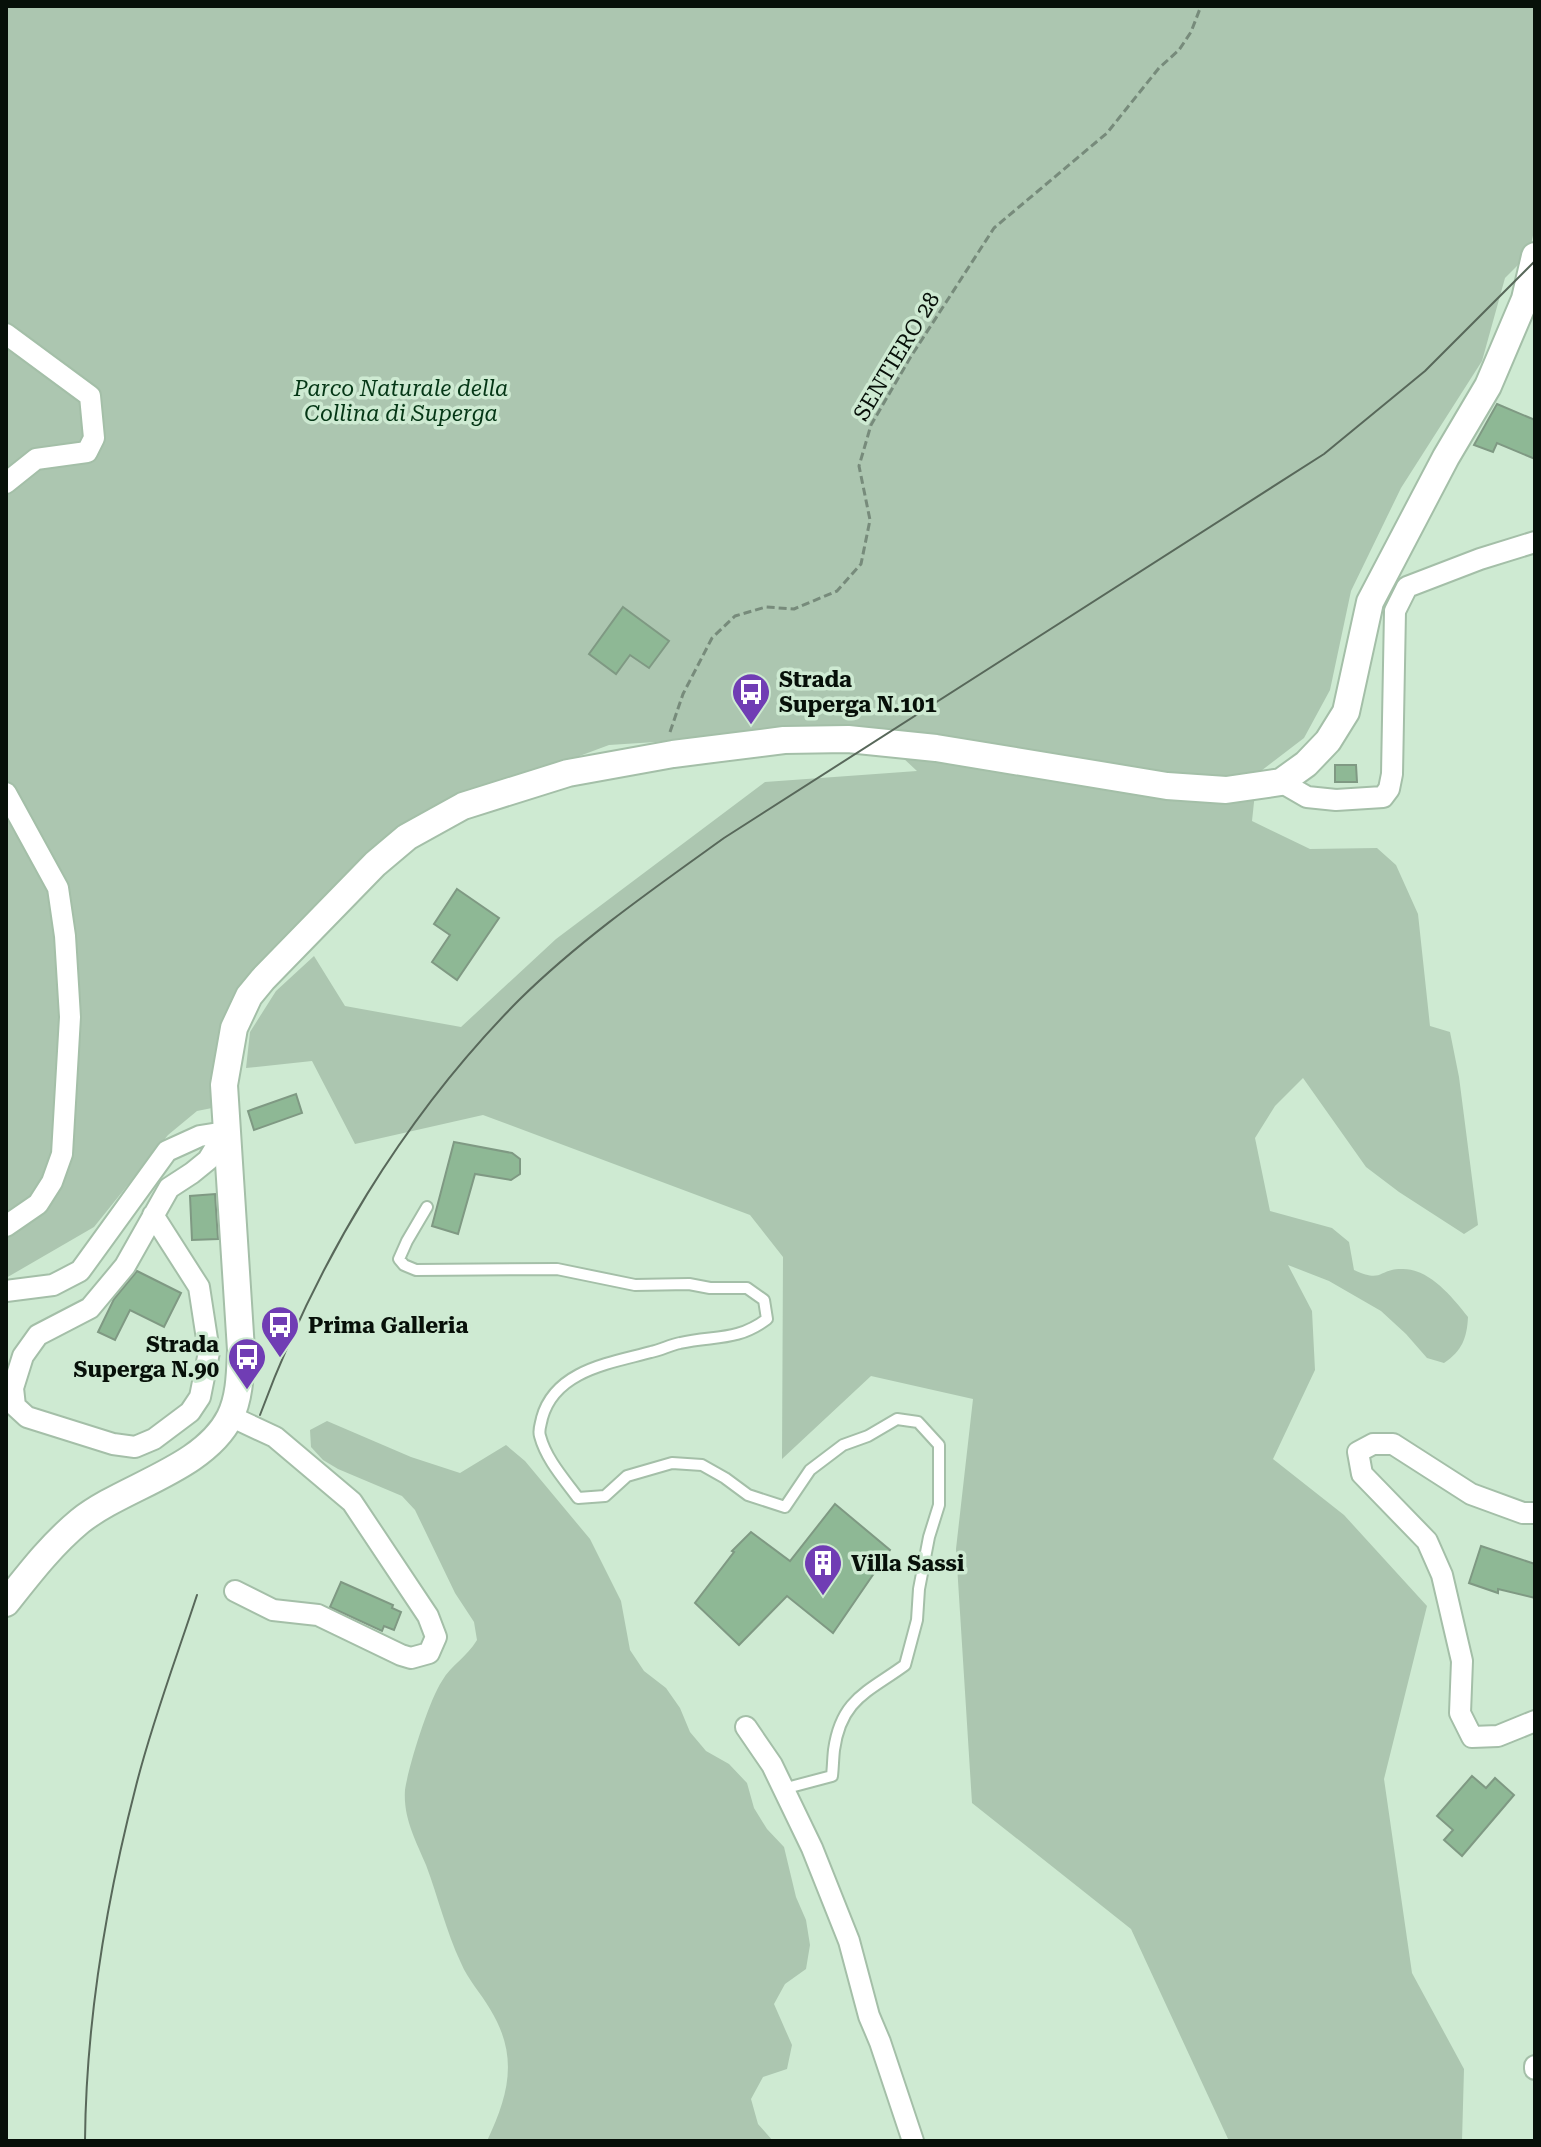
<svg xmlns="http://www.w3.org/2000/svg" width="1541" height="2147" viewBox="0 0 1541 2147" font-family="'Roboto Serif',serif">
<style>
.green{fill:#acc6b0}
.building{fill:#8eb895;stroke:#7f9983;stroke-width:2}
.lines{fill:none;stroke-linecap:round;stroke-linejoin:round}
.service-casing{stroke:#a4bfa8;stroke-width:14}
.minor-casing{stroke:#a4bfa8;stroke-width:24}
.tertiary-casing{stroke:#a4bfa8;stroke-width:30}
.path{stroke:#778b7b;stroke-width:3;stroke-dasharray:8 4;stroke-linecap:butt}
.service{stroke:#fff;stroke-width:10}
.minor{stroke:#fff;stroke-width:20}
.tertiary{stroke:#fff;stroke-width:26}
.tram{stroke:#58685a;stroke-width:2}
.labels{text-anchor:middle;stroke-width:7;stroke-linejoin:round;paint-order:stroke}
.street-label{font-size:22px;fill:#071009;stroke:#ceead2}
.park-label{font-size:22px;font-style:italic;fill:#043615;stroke:#ceead2}
.poi-label{font-size:22px;font-weight:bold;fill:#071009;stroke:#ceead2;text-anchor:start}
</style>
<rect width="100%" height="100%" fill="#ceead2"/>
<g class="green">
<path d="M6 6H1535V226L1529 254 1505 278 1482 361 1401 488 1351 591 1330 690 1304 738 1257 774 1252 821 1310 849 1377 848 1396 865 1418 914 1430 1026 1450 1032 1459 1077 1478 1225 1464 1234 1399 1192 1366 1167 1303 1078 1275 1106 1255 1138 1270 1211 1332 1228 1349 1242 1354 1270C1384 1284 1378 1268 1403 1269 1430 1269 1453 1298 1468 1317 1467 1338 1462 1351 1444 1363L1427 1358 1406 1334 1381 1311 1329 1281 1288 1265 1312 1311 1315 1370 1273 1459 1344 1515 1427 1606 1384 1779 1412 1973 1464 2069 1462 2141H1229L1131 1929 972 1803 956 1549 973 1399 871 1376 782 1459 783 1257 750 1215 483 1115 355 1144 312 1061 246 1068 250 1032 276 991 314 956 345 1006 461 1027 556 939 765 782 917 771 871 728 609 745 475 795 247 978 212 1108 197 1111 168 1135 94 1227 6 1278Z"/>
<path d="M327 1421 411 1457 460 1473 506 1445 525 1461 590 1539 621 1601 630 1650 644 1671 666 1688 680 1708 690 1732 706 1751 729 1764 747 1783 754 1808 767 1829 784 1847 796 1897 806 1920 810 1945 806 1969 785 1984 774 2004 792 2045 787 2069 763 2077 751 2099 758 2124 773 2141H487C509 2094 519 2056 490 2009 481 1993 468 1980 461 1963 446 1931 438 1897 426 1865 416 1841 403 1818 405 1790 408 1768 429 1700 442 1681 451 1665 467 1657 477 1640L474 1622 455 1593 415 1510 402 1496 338 1469 323 1460 311 1447 310 1430Z"/>
</g>
<g class="building">
<path d="M1497 404 1535 420V459L1497 443 1493 452 1474 445Z"/>
<path d="M623 607 669 641 649 668 630 655 616 674 589 654Z"/>
<path d="M1335 765H1356L1357 782H1335Z"/>
<path d="M457 889 499 918 457 980 432 962 450 935 434 924Z"/>
<path d="M296 1094 302 1113 254 1130 248 1111Z"/>
<path d="M454 1142 512 1153 520 1159V1174L511 1180 475 1174 458 1234 432 1226Z"/>
<path d="M215 1194 218 1239 192 1240 190 1196Z"/>
<path d="M137 1271 181 1293 164 1327 130 1310 115 1340 98 1332 114 1299Z"/>
<path d="M835 1504 890 1550 833 1633 787 1596 739 1645 695 1603 734 1552 732 1551 751 1532 790 1561Z"/>
<path d="M1481 1546 1535 1564V1598L1498 1589V1593L1469 1583Z"/>
<path d="M341 1582 393 1605 392 1608 401 1612 394 1630 384 1626 382 1631 330 1607Z"/>
<path d="M1472 1776 1486 1788 1495 1778 1514 1795 1462 1856 1444 1840 1453 1830 1437 1816Z"/>
</g>
<g class="lines">
<defs>
<path id="service" d="M427 1207 407 1241 399 1259 404 1265 416 1270 557 1269 635 1285 689 1284 710 1288H747L764 1300 767 1319C736 1342 714 1335 680 1343 670 1345 661 1350 651 1352 611 1363 555 1370 542 1418 541 1424 538 1430 540 1436 546 1459 564 1479 578 1498L605 1496 627 1476 672 1463 702 1465 725 1478 748 1495 785 1507 810 1470 843 1445 868 1436 897 1419 918 1422 939 1445V1505L929 1537 919 1589 917 1620 905 1665C868 1692 841 1699 834 1750 833 1759 833 1767 832 1776L783 1789"/>
<g id="minor">
<path d="M6 334 90 396 94 438 87 452 36 459 6 483"/>
<path d="M1281 782 1307 797 1336 800 1383 797 1389 789 1392 774 1395 611 1407 587 1480 559 1535 542"/>
<path d="M6 793 58 888 65 936 70 1017 62 1154 52 1182 38 1204 6 1226"/>
<path d="M153 1215 199 1287 209 1352 200 1397 190 1412 154 1439 135 1447 113 1444 27 1417 15 1406 13 1388 23 1356 38 1335 90 1308 125 1266 169 1188 192 1173 208 1160 225 1132"/>
<path d="M6 1291 53 1285 80 1271 167 1151 200 1136 225 1132"/>
<path d="M230 1416 275 1437 352 1502 428 1616 436 1637 429 1653 411 1658 401 1655 318 1615 273 1610 235 1591"/>
<path d="M1535 1513H1523L1471 1494 1393 1444H1373L1358 1452 1362 1474 1427 1541 1442 1575 1462 1661 1460 1713 1472 1737 1498 1736 1535 1721"/>
<path d="M746 1727 772 1765 812 1848 849 1941 869 2016 880 2042 913 2141"/>
<path d="M1535 2066V2069"/>
</g>
<path id="tertiary" d="M6 1603C29 1574 51 1545 80 1521 124 1486 204 1469 230 1417 240 1397 240 1372 241 1350L224 1085 234 1028 249 996 263 979 375 864 407 837 463 806 568 773 673 754 784 740 848 739 936 748 1167 786 1226 790 1281 782 1306 764 1328 741 1346 712 1370 602 1446 457 1488 386 1525 299 1535 256"/>
</defs>
<use href="#service" class="service-casing"/>
<use href="#minor" class="minor-casing"/>
<use href="#tertiary" class="tertiary-casing"/>
<path class="path" d="M670 732 683 694 712 638 735 616 766 607 794 609 837 591 861 564 870 520 859 466 871 425 910 358 994 228 1107 133 1159 68 1179 50 1191 32 1201 6"/>
<use href="#service" class="service"/>
<use href="#minor" class="minor"/>
<use href="#tertiary" class="tertiary"/>
<g class="tram">
<path d="M260 1415C317 1261 403 1117 519 1000 581 939 653 889 724 838L1324 454 1425 371 1535 261"/>
<path d="M85 2141C86 2022 106 1902 136 1786 152 1722 176 1659 197 1595"/>
</g>
</g>
<defs>
<symbol id="bus-pin" viewBox="-11 -11 22 30"><path d="M0 17L-7.5 6A9.5 9.5 0 1 1 7.5 6Z" fill="#703db4" stroke="#ceead2"/><path d="M-5-6H5V4H4V6H2V4H-2V6H-4V4H-5ZM-3.5-4V0h7V-4ZM-3.5 1.2v1.5H-2V1.2ZM2 1.2v1.5H3.5V1.2Z" fill="#fff"/></symbol>
<symbol id="building-pin" viewBox="-11 -11 22 30"><path d="M0 17L-7.5 6A9.5 9.5 0 1 1 7.5 6Z" fill="#703db4" stroke="#ceead2"/><path d="M-4-6H4V6H1V3H-1V6H-4ZM-2.5-4.3h1.7v1.8h-1.7ZM.8-4.3h1.7v1.8H.8ZM-2.5-1h1.7V.8h-1.7ZM.8-1h1.7V.8H.8Z" fill="#fff"/></symbol>
</defs>
<g fill-rule="evenodd">
<use href="#bus-pin" x="729" y="670" width="44" height="60"/>
<use href="#bus-pin" x="258" y="1303" width="44" height="60"/>
<use href="#bus-pin" x="225" y="1335" width="44" height="60"/>
<use href="#building-pin" x="801" y="1541" width="44" height="60"/>
</g>
<g class="labels">
<g class="street-label">
<text transform="translate(896 356) rotate(-59)" y="8">SENTIERO 28</text>
</g>
<g class="park-label">
<text x="401" y="396">Parco Naturale della<tspan x="401" dy="25">Collina di Superga</tspan></text>
</g>
<g class="poi-label">
<text x="779" y="687">Strada<tspan x="779" dy="25">Superga N.101</tspan></text>
<text x="308" y="1333">Prima Galleria</text>
<text x="219" y="1352" text-anchor="end">Strada<tspan x="219" dy="25">Superga N.90</tspan></text>
<text x="851" y="1571">Villa Sassi</text>
</g>
</g>
<rect width="1541" height="2147" fill="none" stroke="#071009" stroke-width="16"/>
</svg>
